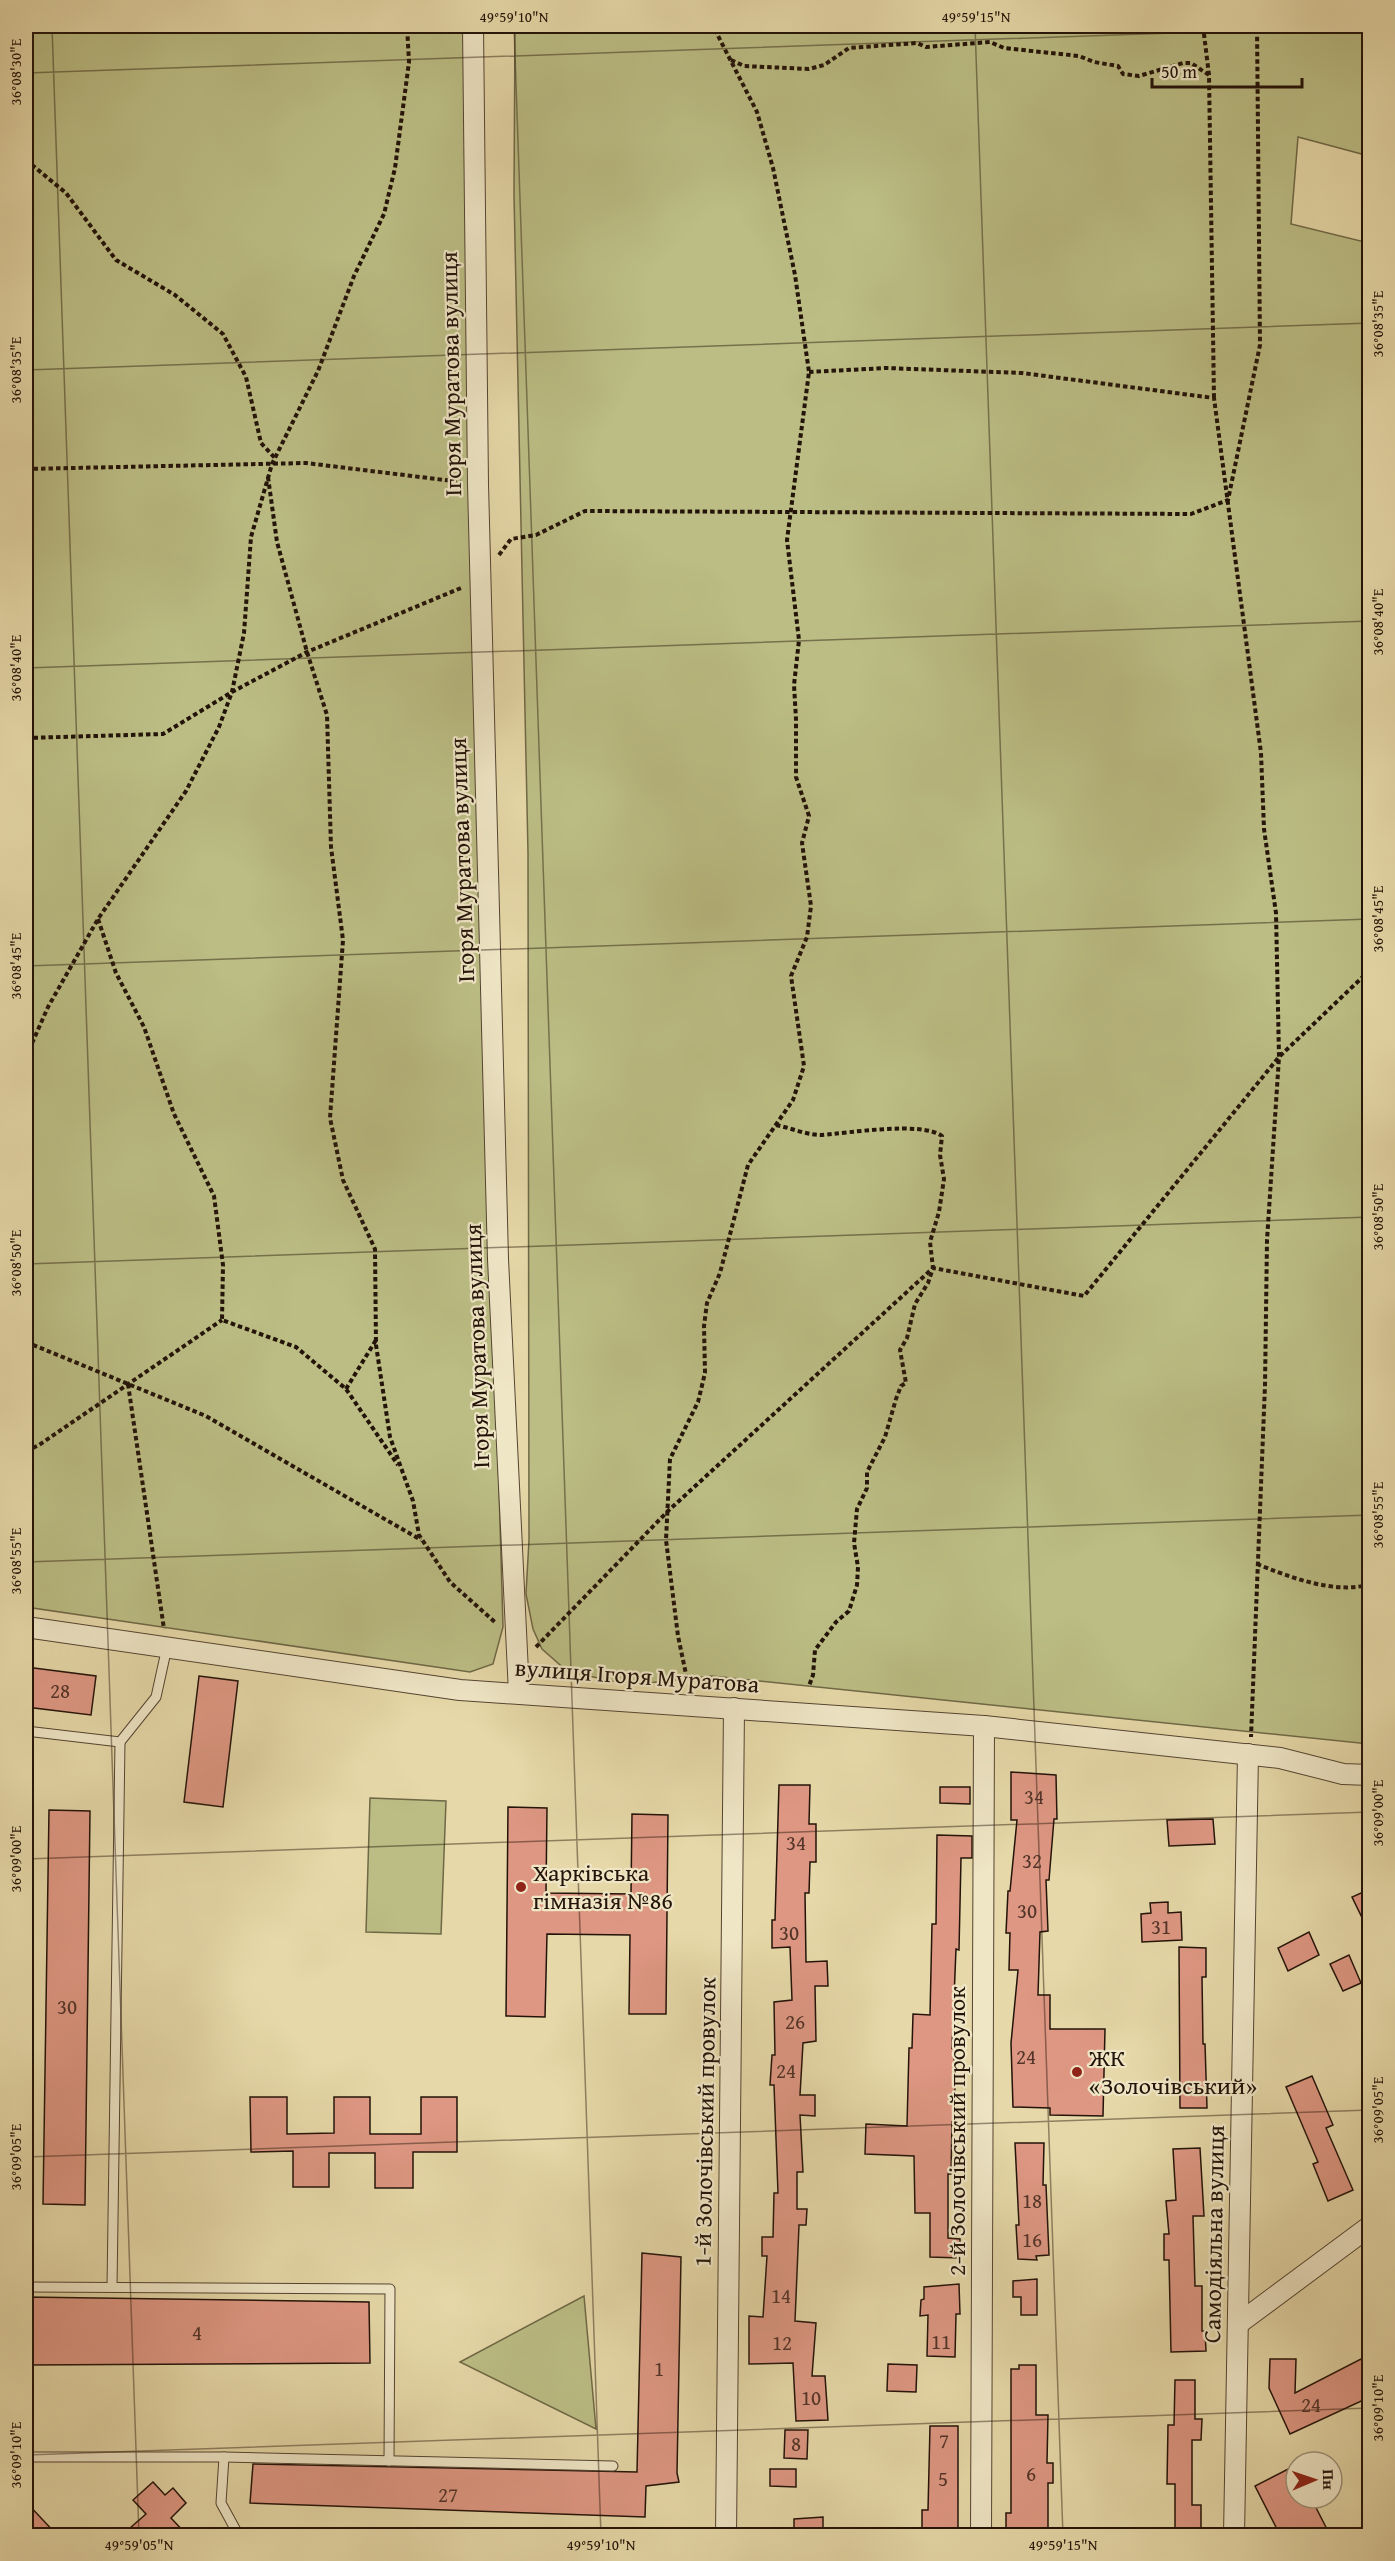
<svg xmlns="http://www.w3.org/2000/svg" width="1395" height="2561" viewBox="0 0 1395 2561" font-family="'Gentium Book Plus',serif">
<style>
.green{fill:#bbbd84;stroke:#6f6846;stroke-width:1.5}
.building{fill:#de9783;stroke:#231309;stroke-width:1.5}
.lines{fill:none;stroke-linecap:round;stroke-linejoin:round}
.lane-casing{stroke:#544431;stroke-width:11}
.street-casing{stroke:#544431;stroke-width:22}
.path{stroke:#231309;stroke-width:4;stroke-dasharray:4.5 3;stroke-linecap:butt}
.lane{stroke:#efe6c6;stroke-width:9}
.street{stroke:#efe6c6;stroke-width:20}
.ticks{fill:none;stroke:#231309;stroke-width:1.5;stroke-opacity:0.45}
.poi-dot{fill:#8f2418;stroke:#efe6c6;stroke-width:2}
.labels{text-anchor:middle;stroke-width:4.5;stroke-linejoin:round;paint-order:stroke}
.number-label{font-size:21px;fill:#523428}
.street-label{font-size:24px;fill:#231309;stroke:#efe6c6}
.poi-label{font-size:24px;fill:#231309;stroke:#efe6c6;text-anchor:start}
.neatline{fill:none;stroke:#231309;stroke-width:2}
.ticks-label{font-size:15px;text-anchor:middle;fill:#231309}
</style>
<rect width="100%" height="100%" fill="#e6d8a8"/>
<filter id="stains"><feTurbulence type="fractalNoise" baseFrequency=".00333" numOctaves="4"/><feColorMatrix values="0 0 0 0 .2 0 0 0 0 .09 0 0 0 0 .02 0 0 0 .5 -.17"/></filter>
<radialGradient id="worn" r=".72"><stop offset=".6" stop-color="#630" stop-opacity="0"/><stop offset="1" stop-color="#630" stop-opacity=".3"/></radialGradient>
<g class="green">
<path d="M26 26H468L474 612 503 1627 493 1664 470 1672 26 1607Z"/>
<path d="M515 26H1369V156L1298 137 1291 224 1369 243V1744L712 1676 648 1683 611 1681 567 1671 542 1649 533 1629 526 1594 529 1540 528 853 514 195Z"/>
<path d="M370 1798 446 1801 441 1934 366 1932Z"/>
<path d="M584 2296 596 2429 460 2362Z"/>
</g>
<g class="building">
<path d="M26 1667 96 1676 91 1715 26 1707Z"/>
<path d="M199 1676 238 1681 223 1807 184 1802Z"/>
<path d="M1011 1772 1056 1775 1057 1819H1054L1049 1880H1046L1048 1931 1040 1932 1038 1995H1050V2029H1105L1103 2116 1050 2115V2108L1013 2107 1011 2043 1018 1970H1009L1010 1933H1006L1008 1891H1010L1017 1820H1011Z"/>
<path d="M779 1785H810L809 1824H816V1862H810L809 1893H805L806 1962 827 1961 828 1986H815L816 2041 803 2043 800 2095H815V2116L800 2115 803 2172H797V2209H807L806 2225H799L795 2321 816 2323 812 2376H825L828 2420 796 2421 793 2363 749 2364V2316L763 2317 767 2256H762V2237H773L774 2193H778L774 2085H770L772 2055H775L774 2002 792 2000 790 1947 772 1948V1920H775Z"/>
<path d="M940 1787H970V1804L940 1803Z"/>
<path d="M508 1807 547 1808 546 1893 631 1894 632 1814 668 1815 666 2014H629L630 1935 547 1934 545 2017 506 2016Z"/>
<path d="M49 1810 90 1811 85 2205 43 2204Z"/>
<path d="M1213 1819 1215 1844 1169 1846 1167 1820Z"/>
<path d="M937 1835 972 1836V1858H961L959 1950 956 1949 952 2048 954 2047 955 2095H958V2122H952L951 2174H948V2238L960 2239V2258L930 2257V2213H915L914 2156 865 2154 866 2124 907 2126 909 2048H912L913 2014 930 2015 932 1924H936Z"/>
<path d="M1370 1889V1934L1352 1897Z"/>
<path d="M1168 1902V1913L1181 1912 1182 1940 1142 1942 1141 1914 1151 1913 1150 1903Z"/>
<path d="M1309 1932 1319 1955 1288 1971 1278 1948Z"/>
<path d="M1179 1947 1206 1948V1977H1202L1203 2044H1205L1207 2108H1180Z"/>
<path d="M1349 1955 1361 1983 1343 1991 1330 1964Z"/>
<path d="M1312 2076 1333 2125 1326 2128 1353 2190 1328 2201 1313 2164 1318 2162 1286 2087Z"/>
<path d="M250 2097H287V2134L334 2133V2097H370V2134H421V2097H457V2152H413V2188H375V2153H329V2187H293V2151L251 2152Z"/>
<path d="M1015 2143H1044L1043 2185H1046L1049 2255 1036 2256 1037 2260 1018 2259 1016 2225H1019Z"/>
<path d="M1200 2148 1204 2216H1193L1195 2286H1202V2331H1205L1206 2351 1171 2352 1169 2260H1164V2234H1169L1166 2201 1176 2200 1173 2149Z"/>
<path d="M642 2253 681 2257 677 2473 679 2482 646 2486 645 2517 250 2503 253 2464 637 2472Z"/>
<path d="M1037 2279V2315H1021V2297H1013V2281Z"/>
<path d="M959 2284 960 2314H956L955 2357 927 2356 928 2315 920 2316 921 2300 924 2299V2287Z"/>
<path d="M26 2297 369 2302 370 2363 26 2365Z"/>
<path d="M1270 2359H1296L1295 2393 1361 2359 1370 2374V2397L1290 2434 1269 2388Z"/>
<path d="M888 2364 917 2365 916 2392 887 2391Z"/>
<path d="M1019 2365H1036V2415H1048L1047 2463H1053V2483H1048V2535H1014L1013 2532H1006V2513H1011V2369H1019Z"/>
<path d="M1175 2380H1195V2419H1202L1201 2440H1192V2505H1201V2531H1175V2484H1167L1168 2425H1174Z"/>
<path d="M930 2426H958V2535H922V2510H928Z"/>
<path d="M785 2430H808L807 2459 784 2458Z"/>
<path d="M1296 2465V2498H1311L1330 2535H1280L1255 2486Z"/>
<path d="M770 2469H796V2487L770 2486Z"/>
<path d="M153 2482 165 2495 173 2488 186 2503 171 2518 187 2535H122L146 2514 133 2500Z"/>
<path d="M26 2502 57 2535H26Z"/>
<path d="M823 2517V2535H794V2519Z"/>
</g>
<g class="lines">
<defs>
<g id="lane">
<path d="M26 1731 120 1742 156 1697 167 1647"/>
<path d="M26 2287 390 2289 389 2461"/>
<path d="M112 2287 120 1742"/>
<path d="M26 2457H224L613 2466"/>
<path d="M224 2457 221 2503 239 2536"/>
</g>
<g id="street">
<path d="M473 26 478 484 498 1259 519 1693"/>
<path d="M26 1627 460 1690 984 1726 1280 1758 1343 1774 1370 1775"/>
<path d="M1238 2324 1370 2226"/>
<path d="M726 2536 734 1708"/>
<path d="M981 2536 984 1726"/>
<path d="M1234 2536 1248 1754"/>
</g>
</defs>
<use href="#lane" class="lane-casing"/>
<use href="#street" class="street-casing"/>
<g class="path">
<path d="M1203 26 1209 75 1214 398"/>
<path d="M731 60 744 66 809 69 824 65 849 48 917 43 926 47 990 42 1004 48 1079 56 1094 62 1118 66 1123 74 1139 76 1183 63H1191L1209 75"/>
<path d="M26 160 66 193 116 260 175 295 223 334 246 377 261 443 275 458"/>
<path d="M809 372 886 368 1022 373 1214 398 1261 753 1264 829 1276 913 1279 1057 1267 1240 1265 1385 1251 1737"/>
<path d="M26 469 306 463 461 482"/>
<path d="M268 477 277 542 307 652 327 715 331 847 343 940 330 1118 343 1180 375 1249 376 1345 390 1437 413 1501 419 1535 450 1582 496 1623"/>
<path d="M499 555 511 539 536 535 585 511 1191 514 1228 500 1260 345 1257 26"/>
<path d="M26 738 163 734 232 692 307 652 461 588"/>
<path d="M98 919 116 973 144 1027 174 1114 214 1196 223 1265 222 1320 296 1347 346 1389 398 1465"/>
<path d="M26 1057 48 1007 98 919 186 791 219 727 232 692 244 633 251 537 272 464 318 371 354 276 384 214 395 168 409 62 407 26"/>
<path d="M776 1125C791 1128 806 1135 822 1135 848 1133 922 1121 942 1136L940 1155 944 1179 939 1212 930 1242 933 1268 928 1283 915 1304 907 1338 900 1350 906 1383 901 1386 896 1399 885 1437 867 1472V1488L857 1509 854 1543 858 1567 857 1585 849 1611 836 1622 815 1650 813 1675 809 1686"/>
<path d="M26 1342 206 1416 421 1540"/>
<path d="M128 1384 164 1629"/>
<path d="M346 1389 376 1340"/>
<path d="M26 1451 39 1445 222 1320"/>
<path d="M1257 1564C1289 1577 1336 1595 1370 1584"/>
<path d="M536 1647 668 1511 933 1268 1084 1296 1279 1057 1370 970"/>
<path d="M687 1679 678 1636 666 1540 670 1459 698 1402 705 1373 704 1326 707 1303 720 1273 748 1165 793 1100 804 1066 791 976 807 937 811 906 802 843 809 816 796 777V719L794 685 799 640 787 540 809 372 795 275 773 168 757 112 713 26"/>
</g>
<use href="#lane" class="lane"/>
<use href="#street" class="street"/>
</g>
<path class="ticks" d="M52 26 139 2536M514 26 601 2536M975 26 1063 2536M26 73 1370 26M26 370 1370 323M26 668 1370 621M26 966 1370 919M26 1264 1370 1217M26 1562 1370 1515M26 1859 1370 1812M26 2157 1370 2110M26 2455 1370 2408"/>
<g class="poi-dot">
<circle cx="521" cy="1887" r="6"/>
<circle cx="1077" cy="2072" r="6"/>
</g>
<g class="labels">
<g class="number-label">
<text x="60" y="1698">28</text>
<text x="1034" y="1804">34</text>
<text x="796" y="1850">34</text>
<text x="1032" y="1868">32</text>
<text x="1027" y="1918">30</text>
<text x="1161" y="1934">31</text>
<text x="789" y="1940">30</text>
<text x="67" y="2014">30</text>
<text x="795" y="2029">26</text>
<text x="1026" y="2064">24</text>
<text x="786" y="2078">24</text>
<text x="1032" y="2208">18</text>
<text x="1032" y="2247">16</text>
<text x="781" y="2303">14</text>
<text x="197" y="2340">4</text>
<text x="941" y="2349">11</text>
<text x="782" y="2350">12</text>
<text x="659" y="2376">1</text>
<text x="811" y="2405">10</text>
<text x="1311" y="2412">24</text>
<text x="944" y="2448">7</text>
<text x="796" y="2451">8</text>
<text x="1031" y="2481">6</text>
<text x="943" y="2486">5</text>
<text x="448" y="2502">27</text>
</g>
<g class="street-label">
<text transform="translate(451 374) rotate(-91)" y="8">Ігоря Муратова вулиця</text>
<text transform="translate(462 860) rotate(-92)" y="8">Ігоря Муратова вулиця</text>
<text transform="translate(477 1346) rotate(-92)" y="8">Ігоря Муратова вулиця</text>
<text transform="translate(637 1676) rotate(4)" y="8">вулиця Ігоря Муратова</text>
<text transform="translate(705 2122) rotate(-89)" y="8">1-й Золочівський провулок</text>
<text transform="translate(957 2131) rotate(-90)" y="8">2-й Золочівський провулок</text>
<text transform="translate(1214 2234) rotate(-89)" y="8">Самодіяльна вулиця</text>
</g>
<g class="poi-label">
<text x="533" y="1881">Харківська<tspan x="533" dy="28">гімназія №86</tspan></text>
<text x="1089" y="2066">ЖК<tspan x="1089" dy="28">«Золочівський»</tspan></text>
</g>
</g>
<rect width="1395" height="2561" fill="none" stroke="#e6d8a8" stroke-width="66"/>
<g transform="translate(1314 2480) rotate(88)"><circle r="28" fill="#efe6c6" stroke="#9d927a" stroke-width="1.5"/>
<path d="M0-4.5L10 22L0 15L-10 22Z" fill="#8f2418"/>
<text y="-9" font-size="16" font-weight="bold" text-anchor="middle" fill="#231309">Пн</text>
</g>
<path d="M1152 78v9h150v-9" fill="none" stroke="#231309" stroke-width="3"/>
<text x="1161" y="78" font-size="18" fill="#231309" stroke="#efe6c6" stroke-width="4.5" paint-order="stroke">50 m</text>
<rect x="33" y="33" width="1329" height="2495" class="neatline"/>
<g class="ticks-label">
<text x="514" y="22">49°59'10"N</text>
<text x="976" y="22">49°59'15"N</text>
<text transform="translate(16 72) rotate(-90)" y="5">36°08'30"E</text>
<text transform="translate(1378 324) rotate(-90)" y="5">36°08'35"E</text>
<text transform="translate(16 370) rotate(-90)" y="5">36°08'35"E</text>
<text transform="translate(1378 622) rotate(-90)" y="5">36°08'40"E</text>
<text transform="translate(16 668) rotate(-90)" y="5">36°08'40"E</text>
<text transform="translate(1378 919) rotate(-90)" y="5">36°08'45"E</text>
<text transform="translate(16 966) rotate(-90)" y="5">36°08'45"E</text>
<text transform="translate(1378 1217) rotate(-90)" y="5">36°08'50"E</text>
<text transform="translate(16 1263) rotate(-90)" y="5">36°08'50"E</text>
<text transform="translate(1378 1515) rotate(-90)" y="5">36°08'55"E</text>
<text transform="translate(16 1561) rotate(-90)" y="5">36°08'55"E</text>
<text transform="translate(1378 1813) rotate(-90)" y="5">36°09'00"E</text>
<text transform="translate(16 1859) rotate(-90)" y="5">36°09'00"E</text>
<text transform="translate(1378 2110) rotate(-90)" y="5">36°09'05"E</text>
<text transform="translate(16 2157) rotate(-90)" y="5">36°09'05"E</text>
<text transform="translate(1378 2408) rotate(-90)" y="5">36°09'10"E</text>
<text transform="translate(16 2455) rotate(-90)" y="5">36°09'10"E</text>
<text x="139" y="2550">49°59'05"N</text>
<text x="601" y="2550">49°59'10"N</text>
<text x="1063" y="2550">49°59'15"N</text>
</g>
<rect width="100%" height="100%" filter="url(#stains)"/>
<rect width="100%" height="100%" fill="url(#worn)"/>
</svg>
